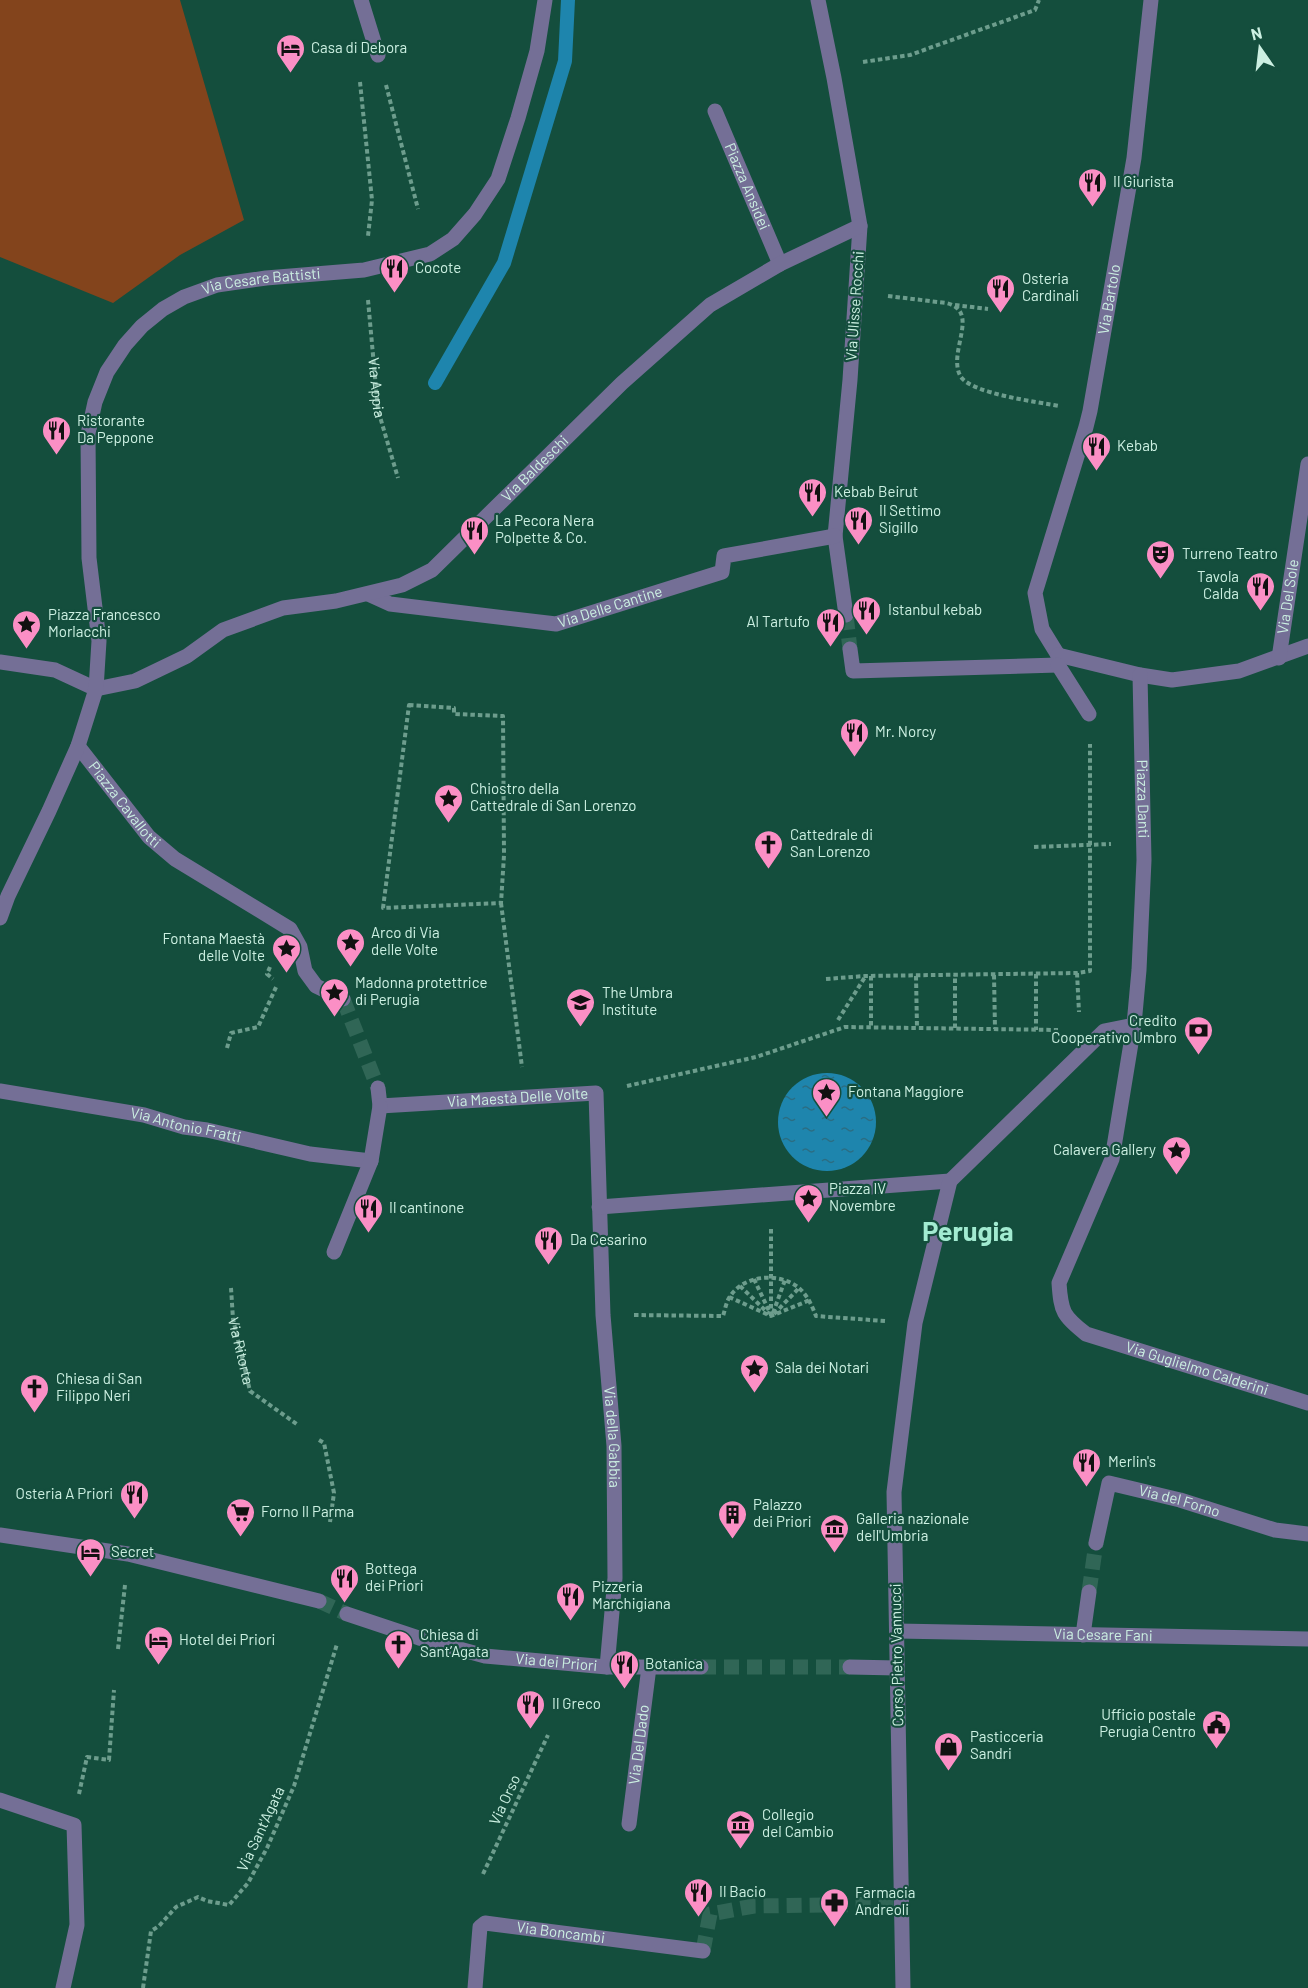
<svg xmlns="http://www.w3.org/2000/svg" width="1308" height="1988" viewBox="0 0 1308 1988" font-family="Barlow,sans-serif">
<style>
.green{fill:#83441c}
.water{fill:url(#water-ripples)}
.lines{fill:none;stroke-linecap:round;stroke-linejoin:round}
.stream{stroke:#1e85ad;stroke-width:14}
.street-tunnel{stroke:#306656;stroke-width:15;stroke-dasharray:15 8;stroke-linecap:butt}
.path{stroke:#6d9d8d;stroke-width:4;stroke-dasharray:4.5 3;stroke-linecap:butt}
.street{stroke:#746f96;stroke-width:15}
.labels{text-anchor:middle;stroke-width:4.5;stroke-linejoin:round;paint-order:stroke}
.poi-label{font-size:15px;fill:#ccf0e2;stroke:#144e3d;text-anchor:start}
.street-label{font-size:15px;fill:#ccf0e2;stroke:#144e3d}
.town-label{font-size:27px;font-weight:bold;fill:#a2ebd1;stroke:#144e3d}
</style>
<defs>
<pattern id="water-ripples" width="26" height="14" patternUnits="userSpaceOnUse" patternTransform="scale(1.5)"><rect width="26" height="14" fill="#1e85ad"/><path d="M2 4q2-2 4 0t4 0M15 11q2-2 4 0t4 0" fill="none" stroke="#2a6d83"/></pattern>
</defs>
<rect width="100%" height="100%" fill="#144e3d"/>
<path class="green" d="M0 0H180L244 220 180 255 113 303 0 257Z"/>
<circle class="water" cx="827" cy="1122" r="49"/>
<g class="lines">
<path class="stream" d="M435 383 504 263 565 61 568 0"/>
<g class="street-tunnel">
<path d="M846 615 850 649"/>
<path d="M343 999 378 1088"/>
<path d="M1089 1592 1096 1543"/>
<path d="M319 1601 347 1614"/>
<path d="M701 1667H850"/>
<path d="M703 1951 710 1914 754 1906 901 1904"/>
</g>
<g class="path">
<path d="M863 62 910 55 1035 10 1039 0"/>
<path d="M360 82 372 200 368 236"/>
<path d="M386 85 418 209"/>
<path d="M888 296 946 303C982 311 946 353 961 377 973 394 1038 402 1059 406"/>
<path id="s1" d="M368 300 378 410 398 478"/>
<path d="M955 305 988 309"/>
<path d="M409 705 454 708V714L503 716 504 855 501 903 383 908Z"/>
<path d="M1034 847 1111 844"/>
<path d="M501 903 522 1067"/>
<path d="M270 967 267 974 273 979"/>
<path d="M1077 973 1079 1012"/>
<path d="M1036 974V1030"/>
<path d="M994 975 995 1029"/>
<path d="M871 976V1026"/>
<path d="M916 976 917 1027"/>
<path d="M826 979 865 976 1077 973 1090 971V744"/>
<path d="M838 1020 865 977"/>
<path d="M955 1028V975"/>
<path d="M227 1048 231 1033 258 1027 277 985"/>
<path d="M627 1086 756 1057 845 1027 1058 1030"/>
<path d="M754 1279 770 1313"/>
<path d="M740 1286 769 1314"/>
<path id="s2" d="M231 1288 233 1319 250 1391 298 1425"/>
<path d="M729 1297 771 1316 810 1300"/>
<path d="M773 1313 785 1280"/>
<path d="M774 1314 799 1288"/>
<path d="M634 1315 723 1316C725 1310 726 1303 729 1298 743 1274 780 1272 799 1288 808 1296 812 1306 816 1316L885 1321"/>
<path d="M771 1316V1227"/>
<path d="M319 1440 324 1443 334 1493 330 1522"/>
<path d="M118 1649 125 1585"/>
<path d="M79 1794 87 1757 109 1760 114 1690"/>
<path d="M483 1874 548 1735"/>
<path d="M143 1988 151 1931 159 1926 176 1907 198 1897 207 1901 229 1905 248 1883 267 1848 294 1786 337 1644"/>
</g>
<g class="street">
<path d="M361 0 378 55"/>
<path d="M818 0 834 78 860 226 850 380 835 536 846 615"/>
<path id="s3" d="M715 111 780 264"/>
<path id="s4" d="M368 594 390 604 556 624 722 572 724 556 835 536"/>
<path id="s5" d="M850 649 853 671 1058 665V655L1042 629 1035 593 1086 427 1090 411 1134 158 1151 0"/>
<path d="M1058 655 1140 675 1172 680 1239 671 1308 646"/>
<path id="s6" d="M1279 658 1308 464"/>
<path id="s7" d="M0 662 55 670 96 689 135 681 187 656 223 630 283 608 336 601 402 585 432 570 622 383 710 305 780 264 860 226"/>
<path d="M1058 665 1089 714"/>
<path id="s8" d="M1140 675 1144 860 1139 970 1134 1025 1112 1159 1059 1283C1061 1312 1063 1316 1086 1334L1308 1403"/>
<path id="s9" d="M78 746 149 837 175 859 290 929 300 947 305 971 316 986 343 999"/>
<path id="s10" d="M0 918 8 896 49 811 78 746 96 689 99 641 89 558 88 434 95 402 107 372 125 345 142 326 163 309 184 297 217 285 266 278 364 270 430 254 453 239 475 214 498 179 518 118 537 51 545 0"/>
<path id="s11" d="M378 1088 380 1106 596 1093 603 1315 614 1446 615 1578 607 1667"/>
<path id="s12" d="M0 1091 144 1115 184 1127 207 1130 310 1154 371 1161"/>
<path d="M599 1207 950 1181"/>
<path d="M334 1252 371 1161 380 1106"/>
<path d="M0 1535 128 1554 319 1601"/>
<path id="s13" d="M1096 1543 1109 1483 1180 1500 1275 1530 1308 1534"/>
<path id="s14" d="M347 1614 419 1638 485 1656 607 1667H701"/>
<path id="s15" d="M897 1631 1308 1639"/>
<path d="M1083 1635 1089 1592"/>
<path d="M850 1667 897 1668"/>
<path d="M0 1800 74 1825 77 1925 63 1988"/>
<path id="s16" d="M629 1824 649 1667"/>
<path id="s17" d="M475 1988 480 1927 485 1923 703 1951"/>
<path d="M903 1988 894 1492 915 1323 950 1181 1104 1031 1134 1025"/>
</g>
</g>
<defs>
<symbol id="hotel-pin" viewBox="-11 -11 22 30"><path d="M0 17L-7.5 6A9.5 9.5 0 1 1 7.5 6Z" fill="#fb8fc5" stroke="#144e3d"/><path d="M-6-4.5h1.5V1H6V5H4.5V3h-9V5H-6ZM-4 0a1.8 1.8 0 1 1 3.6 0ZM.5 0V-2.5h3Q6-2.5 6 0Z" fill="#111"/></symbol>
<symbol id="restaurant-pin" viewBox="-11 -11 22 30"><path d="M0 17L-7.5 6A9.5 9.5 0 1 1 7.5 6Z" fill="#fb8fc5" stroke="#144e3d"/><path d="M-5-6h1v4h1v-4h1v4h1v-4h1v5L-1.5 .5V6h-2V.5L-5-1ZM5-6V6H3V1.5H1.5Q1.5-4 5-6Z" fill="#111"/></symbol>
<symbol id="theatre-pin" viewBox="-11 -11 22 30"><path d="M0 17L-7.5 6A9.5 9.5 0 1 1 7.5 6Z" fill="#fb8fc5" stroke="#144e3d"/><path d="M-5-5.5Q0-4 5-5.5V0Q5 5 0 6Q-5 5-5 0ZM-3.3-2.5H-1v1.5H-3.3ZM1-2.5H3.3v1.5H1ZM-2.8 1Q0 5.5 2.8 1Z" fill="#111"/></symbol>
<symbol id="sight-pin" viewBox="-11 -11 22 30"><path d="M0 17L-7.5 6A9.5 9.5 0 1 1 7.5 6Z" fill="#fb8fc5" stroke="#144e3d"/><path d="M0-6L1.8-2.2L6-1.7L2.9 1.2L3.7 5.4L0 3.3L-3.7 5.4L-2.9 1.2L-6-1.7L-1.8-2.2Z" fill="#111"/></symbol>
<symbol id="church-pin" viewBox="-11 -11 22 30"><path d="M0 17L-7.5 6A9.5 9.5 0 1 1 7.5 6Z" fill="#fb8fc5" stroke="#144e3d"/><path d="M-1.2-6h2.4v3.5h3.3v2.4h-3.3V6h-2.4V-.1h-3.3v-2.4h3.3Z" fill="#111"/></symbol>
<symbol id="university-pin" viewBox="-11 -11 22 30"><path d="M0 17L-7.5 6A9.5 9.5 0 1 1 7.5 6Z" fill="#fb8fc5" stroke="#144e3d"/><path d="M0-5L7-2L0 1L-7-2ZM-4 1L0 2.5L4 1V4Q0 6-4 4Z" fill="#111"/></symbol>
<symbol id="bank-pin" viewBox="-11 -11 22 30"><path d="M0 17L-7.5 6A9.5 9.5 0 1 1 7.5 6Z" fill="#fb8fc5" stroke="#144e3d"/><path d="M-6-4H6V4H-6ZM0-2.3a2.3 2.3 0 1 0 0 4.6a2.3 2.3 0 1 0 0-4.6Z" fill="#111"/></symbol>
<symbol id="supermarket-pin" viewBox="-11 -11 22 30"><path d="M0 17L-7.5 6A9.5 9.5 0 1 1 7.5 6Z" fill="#fb8fc5" stroke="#144e3d"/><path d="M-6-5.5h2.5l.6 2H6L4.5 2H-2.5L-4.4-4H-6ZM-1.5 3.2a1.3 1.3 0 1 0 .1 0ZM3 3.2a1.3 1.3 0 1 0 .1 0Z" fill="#111"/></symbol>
<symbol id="building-pin" viewBox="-11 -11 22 30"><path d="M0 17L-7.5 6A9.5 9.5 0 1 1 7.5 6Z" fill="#fb8fc5" stroke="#144e3d"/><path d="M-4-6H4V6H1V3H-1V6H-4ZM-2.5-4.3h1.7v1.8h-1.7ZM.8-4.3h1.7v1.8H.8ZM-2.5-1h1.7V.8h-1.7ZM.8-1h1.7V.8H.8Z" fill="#111"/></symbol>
<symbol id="museum-pin" viewBox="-11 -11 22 30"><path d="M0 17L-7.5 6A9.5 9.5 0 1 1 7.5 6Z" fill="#fb8fc5" stroke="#144e3d"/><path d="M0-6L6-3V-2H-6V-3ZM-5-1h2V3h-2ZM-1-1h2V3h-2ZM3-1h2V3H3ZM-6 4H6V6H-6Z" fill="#111"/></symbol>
<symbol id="civic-pin" viewBox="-11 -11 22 30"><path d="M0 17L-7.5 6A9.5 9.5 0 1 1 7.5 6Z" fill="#fb8fc5" stroke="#144e3d"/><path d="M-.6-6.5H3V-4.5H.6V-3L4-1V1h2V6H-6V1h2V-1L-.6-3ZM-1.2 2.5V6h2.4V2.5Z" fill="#111"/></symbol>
<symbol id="shop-pin" viewBox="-11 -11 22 30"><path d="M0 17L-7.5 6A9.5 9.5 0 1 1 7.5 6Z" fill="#fb8fc5" stroke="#144e3d"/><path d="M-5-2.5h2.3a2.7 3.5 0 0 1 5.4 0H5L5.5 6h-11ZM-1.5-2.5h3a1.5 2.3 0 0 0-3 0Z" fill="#111"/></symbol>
<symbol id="pharmacy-pin" viewBox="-11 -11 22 30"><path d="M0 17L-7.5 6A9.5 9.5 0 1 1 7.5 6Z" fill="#fb8fc5" stroke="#144e3d"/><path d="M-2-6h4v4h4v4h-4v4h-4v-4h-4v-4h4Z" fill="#111"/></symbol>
</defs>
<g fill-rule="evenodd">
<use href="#hotel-pin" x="274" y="32" width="33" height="45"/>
<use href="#restaurant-pin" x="1076" y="166" width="33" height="45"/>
<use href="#restaurant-pin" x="378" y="252" width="33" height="45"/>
<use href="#restaurant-pin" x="984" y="272" width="33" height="45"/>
<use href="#restaurant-pin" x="40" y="414" width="33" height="45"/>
<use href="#restaurant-pin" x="1080" y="430" width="33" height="45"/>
<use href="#restaurant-pin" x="796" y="476" width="33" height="45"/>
<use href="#restaurant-pin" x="842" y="504" width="33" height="45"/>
<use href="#restaurant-pin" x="458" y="514" width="33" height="45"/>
<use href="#theatre-pin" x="1144" y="538" width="33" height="45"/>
<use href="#restaurant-pin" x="1244" y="570" width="33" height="45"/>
<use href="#restaurant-pin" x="850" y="594" width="33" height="45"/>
<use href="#restaurant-pin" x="814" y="606" width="33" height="45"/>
<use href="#sight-pin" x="10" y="608" width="33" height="45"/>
<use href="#restaurant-pin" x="838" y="716" width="33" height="45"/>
<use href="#sight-pin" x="432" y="782" width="33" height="45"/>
<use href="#church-pin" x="752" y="828" width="33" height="45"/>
<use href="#sight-pin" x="334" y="926" width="33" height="45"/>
<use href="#sight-pin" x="270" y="932" width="33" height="45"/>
<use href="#sight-pin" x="318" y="976" width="33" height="45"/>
<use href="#university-pin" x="564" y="986" width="33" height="45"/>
<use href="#bank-pin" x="1182" y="1014" width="33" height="45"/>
<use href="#sight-pin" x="810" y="1076" width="33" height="45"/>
<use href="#sight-pin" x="1160" y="1134" width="33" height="45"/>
<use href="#sight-pin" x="792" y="1182" width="33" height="45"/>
<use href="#restaurant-pin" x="352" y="1192" width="33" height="45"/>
<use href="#restaurant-pin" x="532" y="1224" width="33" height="45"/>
<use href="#sight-pin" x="738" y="1352" width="33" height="45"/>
<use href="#church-pin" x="18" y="1372" width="33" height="45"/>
<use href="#restaurant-pin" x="1070" y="1446" width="33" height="45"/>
<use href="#restaurant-pin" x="118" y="1478" width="33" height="45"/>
<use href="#supermarket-pin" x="224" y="1496" width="33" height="45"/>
<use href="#building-pin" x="716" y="1498" width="33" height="45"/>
<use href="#museum-pin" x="818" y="1512" width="33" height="45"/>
<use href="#hotel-pin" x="74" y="1536" width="33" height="45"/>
<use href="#restaurant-pin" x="328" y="1562" width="33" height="45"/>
<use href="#restaurant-pin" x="554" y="1580" width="33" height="45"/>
<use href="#hotel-pin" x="142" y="1624" width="33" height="45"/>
<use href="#church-pin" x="382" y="1628" width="33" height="45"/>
<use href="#restaurant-pin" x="608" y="1648" width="33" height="45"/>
<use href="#restaurant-pin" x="514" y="1688" width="33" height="45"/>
<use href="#civic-pin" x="1200" y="1708" width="33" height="45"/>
<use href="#shop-pin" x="932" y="1730" width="33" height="45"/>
<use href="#museum-pin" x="724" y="1808" width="33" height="45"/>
<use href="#restaurant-pin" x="682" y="1876" width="33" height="45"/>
<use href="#pharmacy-pin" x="818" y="1886" width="33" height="45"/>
</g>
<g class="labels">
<g class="poi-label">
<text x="311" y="53">Casa di Debora</text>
<text x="1113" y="187">Il Giurista</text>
<text x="415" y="273">Cocote</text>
<text x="1022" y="284">Osteria<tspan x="1022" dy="17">Cardinali</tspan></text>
<text x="77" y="426">Ristorante<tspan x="77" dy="17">Da Peppone</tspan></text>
<text x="1117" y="451">Kebab</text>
<text x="834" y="497">Kebab Beirut</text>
<text x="879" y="516">Il Settimo<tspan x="879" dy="17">Sigillo</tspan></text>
<text x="495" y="526">La Pecora Nera<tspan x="495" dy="17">Polpette &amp; Co.</tspan></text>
<text x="1182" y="559">Turreno Teatro</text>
<text x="1239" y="582" text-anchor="end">Tavola<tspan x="1239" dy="17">Calda</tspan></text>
<text x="888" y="615">Istanbul kebab</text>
<text x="48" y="620">Piazza Francesco<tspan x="48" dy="17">Morlacchi</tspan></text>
<text x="810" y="627" text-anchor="end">Al Tartufo</text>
<text x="875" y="737">Mr. Norcy</text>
<text x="470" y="794">Chiostro della<tspan x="470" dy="17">Cattedrale di San Lorenzo</tspan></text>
<text x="790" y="840">Cattedrale di<tspan x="790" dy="17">San Lorenzo</tspan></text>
<text x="371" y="938">Arco di Via<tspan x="371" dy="17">delle Volte</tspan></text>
<text x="265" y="944" text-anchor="end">Fontana Maestà<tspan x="265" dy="17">delle Volte</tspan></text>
<text x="355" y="988">Madonna protettrice<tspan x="355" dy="17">di Perugia</tspan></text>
<text x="602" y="998">The Umbra<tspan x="602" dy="17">Institute</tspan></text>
<text x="1177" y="1026" text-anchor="end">Credito<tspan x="1177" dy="17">Cooperativo Umbro</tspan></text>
<text x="848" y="1097">Fontana Maggiore</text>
<text x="1156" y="1155" text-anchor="end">Calavera Gallery</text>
<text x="829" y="1194">Piazza IV<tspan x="829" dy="17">Novembre</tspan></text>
<text x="389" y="1213">Il cantinone</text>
<text x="570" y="1245">Da Cesarino</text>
<text x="775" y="1373">Sala dei Notari</text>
<text x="56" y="1384">Chiesa di San<tspan x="56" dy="17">Filippo Neri</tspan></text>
<text x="1108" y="1467">Merlin's</text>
<text x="113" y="1499" text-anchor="end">Osteria A Priori</text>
<text x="753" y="1510">Palazzo<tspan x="753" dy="17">dei Priori</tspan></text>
<text x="261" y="1517">Forno Il Parma</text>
<text x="856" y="1524">Galleria nazionale<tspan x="856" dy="17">dell'Umbria</tspan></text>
<text x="111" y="1557">Secret</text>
<text x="365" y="1574">Bottega<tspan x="365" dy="17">dei Priori</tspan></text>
<text x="592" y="1592">Pizzeria<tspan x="592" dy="17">Marchigiana</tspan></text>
<text x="420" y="1640">Chiesa di<tspan x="420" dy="17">Sant’Agata</tspan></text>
<text x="179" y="1645">Hotel dei Priori</text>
<text x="645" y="1669">Botanica</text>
<text x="552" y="1709">Il Greco</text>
<text x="1196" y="1720" text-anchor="end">Ufficio postale<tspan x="1196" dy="17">Perugia Centro</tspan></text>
<text x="970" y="1742">Pasticceria<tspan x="970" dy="17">Sandri</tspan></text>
<text x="762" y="1820">Collegio<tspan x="762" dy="17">del Cambio</tspan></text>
<text x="719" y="1897">Il Bacio</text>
<text x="855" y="1898">Farmacia<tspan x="855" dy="17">Andreoli</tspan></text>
</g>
<g class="street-label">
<text dy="5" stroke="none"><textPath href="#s3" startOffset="82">Piazza Ansidei</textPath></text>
<text dy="5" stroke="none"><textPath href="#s10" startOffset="758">Via Cesare Battisti</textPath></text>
<text dy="5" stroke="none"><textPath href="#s5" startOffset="608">Via Bartolo</textPath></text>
<text transform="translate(855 306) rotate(-86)" y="5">Via Ulisse Rocchi</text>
<text dy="5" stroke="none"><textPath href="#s1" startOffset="88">Via Appia</textPath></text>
<text dy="5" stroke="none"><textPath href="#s7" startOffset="606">Via Baldeschi</textPath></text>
<text dy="5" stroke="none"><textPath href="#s6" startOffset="62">Via Del Sole</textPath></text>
<text dy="5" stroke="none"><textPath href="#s4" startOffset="248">Via Delle Cantine</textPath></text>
<text dy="5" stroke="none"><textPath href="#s8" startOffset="124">Piazza Danti</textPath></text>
<text dy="5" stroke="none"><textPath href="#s9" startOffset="75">Piazza Cavallotti</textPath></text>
<text dy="5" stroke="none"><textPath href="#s11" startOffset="156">Via Maestà Delle Volte</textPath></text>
<text dy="5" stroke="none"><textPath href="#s12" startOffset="189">Via Antonio Fratti</textPath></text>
<text dy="5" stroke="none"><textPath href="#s2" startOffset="64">Via Ritorta</textPath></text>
<text dy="5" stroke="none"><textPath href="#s8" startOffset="798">Via Guglielmo Calderini</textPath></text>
<text dy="5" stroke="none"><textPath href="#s11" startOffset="579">Via della Gabbia</textPath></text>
<text dy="5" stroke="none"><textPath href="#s13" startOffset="134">Via del Forno</textPath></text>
<text dy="5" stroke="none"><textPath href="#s15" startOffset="206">Via Cesare Fani</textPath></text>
<text transform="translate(897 1655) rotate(-91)" y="5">Corso Pietro Vannucci</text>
<text dy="5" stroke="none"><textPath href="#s14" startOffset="216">Via dei Priori</textPath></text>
<text dy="5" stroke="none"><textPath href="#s16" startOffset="80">Via Del Dado</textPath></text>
<text transform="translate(505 1800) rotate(-65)" y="5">Via Orso</text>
<text transform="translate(261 1829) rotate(-65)" y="5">Via Sant'Agata</text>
<text dy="5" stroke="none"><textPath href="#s17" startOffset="144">Via Boncambi</textPath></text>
</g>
<g class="town-label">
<text x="968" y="1241">Perugia</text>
</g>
</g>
<g transform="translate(1260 48) rotate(346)" stroke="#144e3d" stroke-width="4.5" paint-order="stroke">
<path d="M0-4.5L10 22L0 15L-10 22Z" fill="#ccf0e2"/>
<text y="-9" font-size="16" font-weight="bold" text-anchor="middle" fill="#ccf0e2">N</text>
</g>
</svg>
